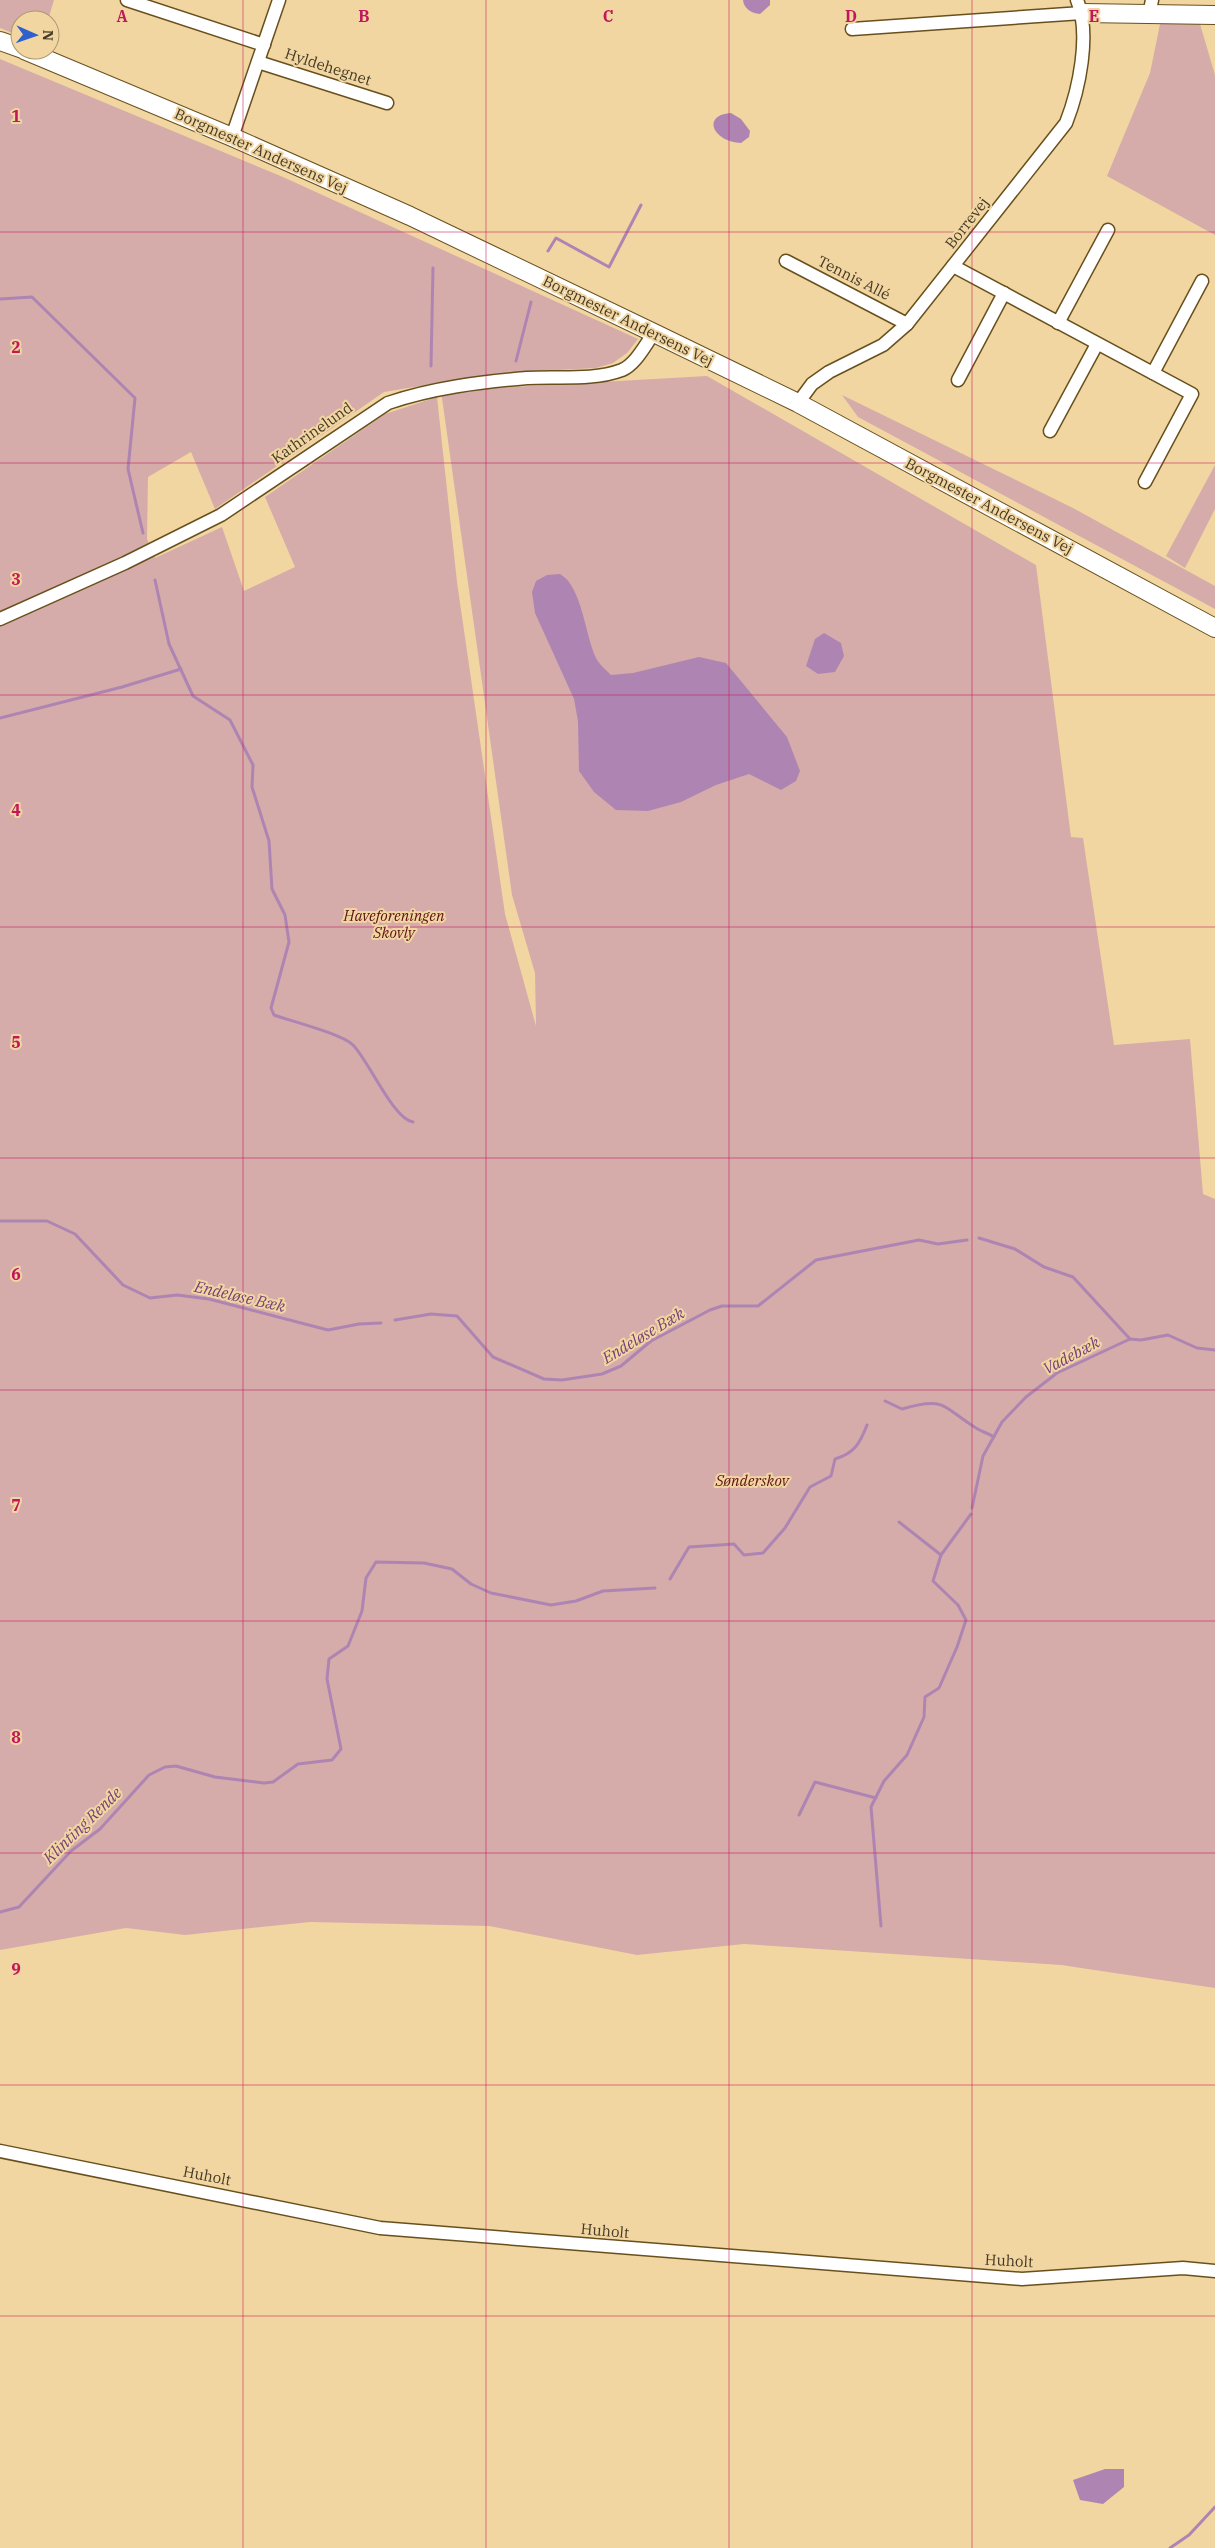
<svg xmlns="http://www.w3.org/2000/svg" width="1215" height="2548" viewBox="0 0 1215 2548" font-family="'IBM Plex Serif',serif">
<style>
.green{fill:#d5aca9}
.water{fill:#ae85b2}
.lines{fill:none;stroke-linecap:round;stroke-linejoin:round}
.stream{stroke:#ae85b2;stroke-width:3}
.street-casing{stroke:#68501d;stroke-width:15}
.secondary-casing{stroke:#68501d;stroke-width:20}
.street{stroke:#fff;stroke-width:12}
.secondary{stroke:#fff;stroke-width:18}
.grid{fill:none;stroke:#c2185b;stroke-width:1;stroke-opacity:0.55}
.labels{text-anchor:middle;stroke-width:4;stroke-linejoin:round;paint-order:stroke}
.street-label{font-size:15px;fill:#453a25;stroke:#f2d6a2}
.park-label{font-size:15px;font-style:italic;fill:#5f1116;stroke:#f2d6a2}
.water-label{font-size:16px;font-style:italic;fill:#75407b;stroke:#f2d6a2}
.grid-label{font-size:16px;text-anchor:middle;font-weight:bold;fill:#c2185b;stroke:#f2d6a2;stroke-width:4;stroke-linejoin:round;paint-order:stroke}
</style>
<rect width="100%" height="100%" fill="#f2d6a2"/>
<g class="green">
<path d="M0 0H54L48 20H20V36L0 28Z"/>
<path d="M1160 24H1200L1215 75V235L1107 176 1150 73Z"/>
<path d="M0 59 283 177 638 339 627 353 613 363 596 368 498 373 384 392 215 509 191 452 148 477 147 539 155 558 222 527 244 591 295 567 265 497 385 414 437 397 457 582 505 914 536 1026 535 973 512 895 441 391 707 376 1036 565 1071 837 1083 838 1114 1045 1190 1039 1203 1194 1215 1199V1988L1061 1965 744 1944 637 1955 489 1926 310 1922 185 1935 126 1928 0 1950Z"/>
<path d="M842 395 1073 508 1215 586V609L858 417Z"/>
<path d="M1215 465V509L1185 568 1166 556Z"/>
</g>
<g class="water">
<path d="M743 0H770V5L760 14C751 13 744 9 743 0Z"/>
<path d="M731 113 741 119 750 131 749 137 741 143C713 142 701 115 731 113Z"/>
<path d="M560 574C582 586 585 635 596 658 599 664 606 670 611 675L633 673 699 657 726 663 787 737 800 771 796 781 781 790 749 774 716 785 681 802 648 811 616 810 594 792 579 771 578 721 574 699 535 613 532 592 536 581 547 575Z"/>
<path d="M824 633 841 643 844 656 835 672 818 674 806 666 815 639Z"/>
<path d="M1105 2469H1124V2487L1103 2504 1080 2500 1073 2480Z"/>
</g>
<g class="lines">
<g class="stream">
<path d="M548 251 556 238 609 267 641 205"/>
<path d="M0 299 32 297 135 398 128 469 143 533"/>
<path d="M516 361 531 302"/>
<path d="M431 366 433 268"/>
<path d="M155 580 169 644 193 696 230 720 253 765 252 787 269 841 272 889 285 915 289 942 271 1008 274 1015C291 1021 342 1034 353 1045 369 1061 393 1119 413 1122"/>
<path d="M0 718 122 687 181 669"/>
<path d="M0 1221H47L75 1234 123 1285 150 1298 177 1295 209 1299 328 1330 359 1324 381 1323"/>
<path d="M979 1238 1015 1249 1044 1267 1073 1277 1130 1339 1141 1340 1168 1335 1197 1348 1215 1350"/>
<path d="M395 1320 431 1314 457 1316 493 1357 544 1379 562 1380 602 1374 621 1366 651 1341 710 1310 722 1306H758L816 1260 919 1240 938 1244 967 1240"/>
<path d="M885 1401 902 1409C946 1396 942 1407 976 1428 982 1432 988 1433 994 1437"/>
<path d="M972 1508 983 1456 1002 1422 1026 1397 1057 1373 1130 1339"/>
<path d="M899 1522 941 1555"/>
<path d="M670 1579 689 1547 734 1544 744 1555 763 1553 785 1528 810 1487 831 1476 835 1459C855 1453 860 1443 867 1425"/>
<path d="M799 1815 815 1782 876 1798"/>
<path d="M0 1912 19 1907 71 1851 100 1829 149 1775 165 1767 176 1766 215 1777 264 1783 273 1782 298 1764 332 1760 341 1749 327 1679 329 1659 348 1646 362 1611 366 1578 376 1562 424 1563 452 1569 471 1584 491 1593 551 1605 576 1601 603 1591 655 1588"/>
<path d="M881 1926 871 1807 884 1781 907 1755 924 1717 925 1697 939 1688 957 1647 966 1620 958 1605 933 1581 941 1555 971 1514"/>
<path d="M1170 2548 1189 2535 1215 2507"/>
</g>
<defs>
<g id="street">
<path d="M127 0 264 45"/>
<path d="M1149 15 1152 0"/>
<path d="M852 29 1082 13"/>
<path d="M258 62 387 103"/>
<path d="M232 137 279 0"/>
<path d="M786 261 907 324"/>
<path d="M953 266 1192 394 1145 482"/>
<path d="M1058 323 1108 230"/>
<path d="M1153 373 1202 281"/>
<path d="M958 380 1004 293"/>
<path d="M798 403 812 384 829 372 883 345 907 324 1066 123C1079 90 1091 34 1077 0"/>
<path d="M1050 431 1097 344"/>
<path d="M0 619 125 563 221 515 388 403C432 388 480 382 527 378 557 376 593 381 622 370 636 364 645 345 654 333"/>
<path d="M0 2151 380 2228 1022 2279 1183 2268 1215 2271"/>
</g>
<g id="secondary">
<path d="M1082 13 1215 15"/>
<path d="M0 41 20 48"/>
<path d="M24 50 232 137 410 216 654 333 798 403 1215 628"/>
</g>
</defs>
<use href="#street" class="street-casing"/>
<use href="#secondary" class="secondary-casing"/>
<use href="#street" class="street"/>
<use href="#secondary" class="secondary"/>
</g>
<path class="grid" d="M243 0V2548M486 0V2548M729 0V2548M972 0V2548M0 232H1215M0 463H1215M0 695H1215M0 927H1215M0 1158H1215M0 1390H1215M0 1621H1215M0 1853H1215M0 2085H1215M0 2316H1215"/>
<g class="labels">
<g class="street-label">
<text transform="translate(328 67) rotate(18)" y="5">Hyldehegnet</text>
<text transform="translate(261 151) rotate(24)" y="5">Borgmester Andersens Vej</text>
<text transform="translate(967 223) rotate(-52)" y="5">Borrevej</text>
<text transform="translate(854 278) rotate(27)" y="5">Tennis Allé</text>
<text transform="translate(628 321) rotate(26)" y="5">Borgmester Andersens Vej</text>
<text transform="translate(312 433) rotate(-35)" y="5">Kathrinelund</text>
<text transform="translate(989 506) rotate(28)" y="5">Borgmester Andersens Vej</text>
<text transform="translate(207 2176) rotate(11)" y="5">Huholt</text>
<text transform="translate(605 2231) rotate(5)" y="5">Huholt</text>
<text transform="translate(1009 2261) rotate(3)" y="5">Huholt</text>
</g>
<g class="park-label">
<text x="394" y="921">Haveforeningen<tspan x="394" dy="17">Skovly</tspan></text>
<text x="752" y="1486">Sønderskov</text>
</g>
<g class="water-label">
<text transform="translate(240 1296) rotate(13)" y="6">Endeløse Bæk</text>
<text transform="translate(643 1335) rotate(-31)" y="6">Endeløse Bæk</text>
<text transform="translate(1071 1355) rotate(-28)" y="6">Vadebæk</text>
<text transform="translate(82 1825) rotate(-44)" y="6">Klinting Rende</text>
</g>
</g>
<g class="grid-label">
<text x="122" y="22">A</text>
<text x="364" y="22">B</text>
<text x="608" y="22">C</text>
<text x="851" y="22">D</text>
<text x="1094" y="22">E</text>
<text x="16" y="122">1</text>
<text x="16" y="353">2</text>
<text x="16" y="585">3</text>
<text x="16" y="816">4</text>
<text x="16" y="1048">5</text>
<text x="16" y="1280">6</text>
<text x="16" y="1511">7</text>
<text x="16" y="1743">8</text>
<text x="16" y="1975">9</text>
</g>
<g transform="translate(35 35) rotate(92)"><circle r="24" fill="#f2d6a2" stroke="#ad9870"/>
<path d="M0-4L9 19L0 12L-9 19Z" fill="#2e60ce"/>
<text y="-8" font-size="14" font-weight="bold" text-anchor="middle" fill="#453a25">N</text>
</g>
</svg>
